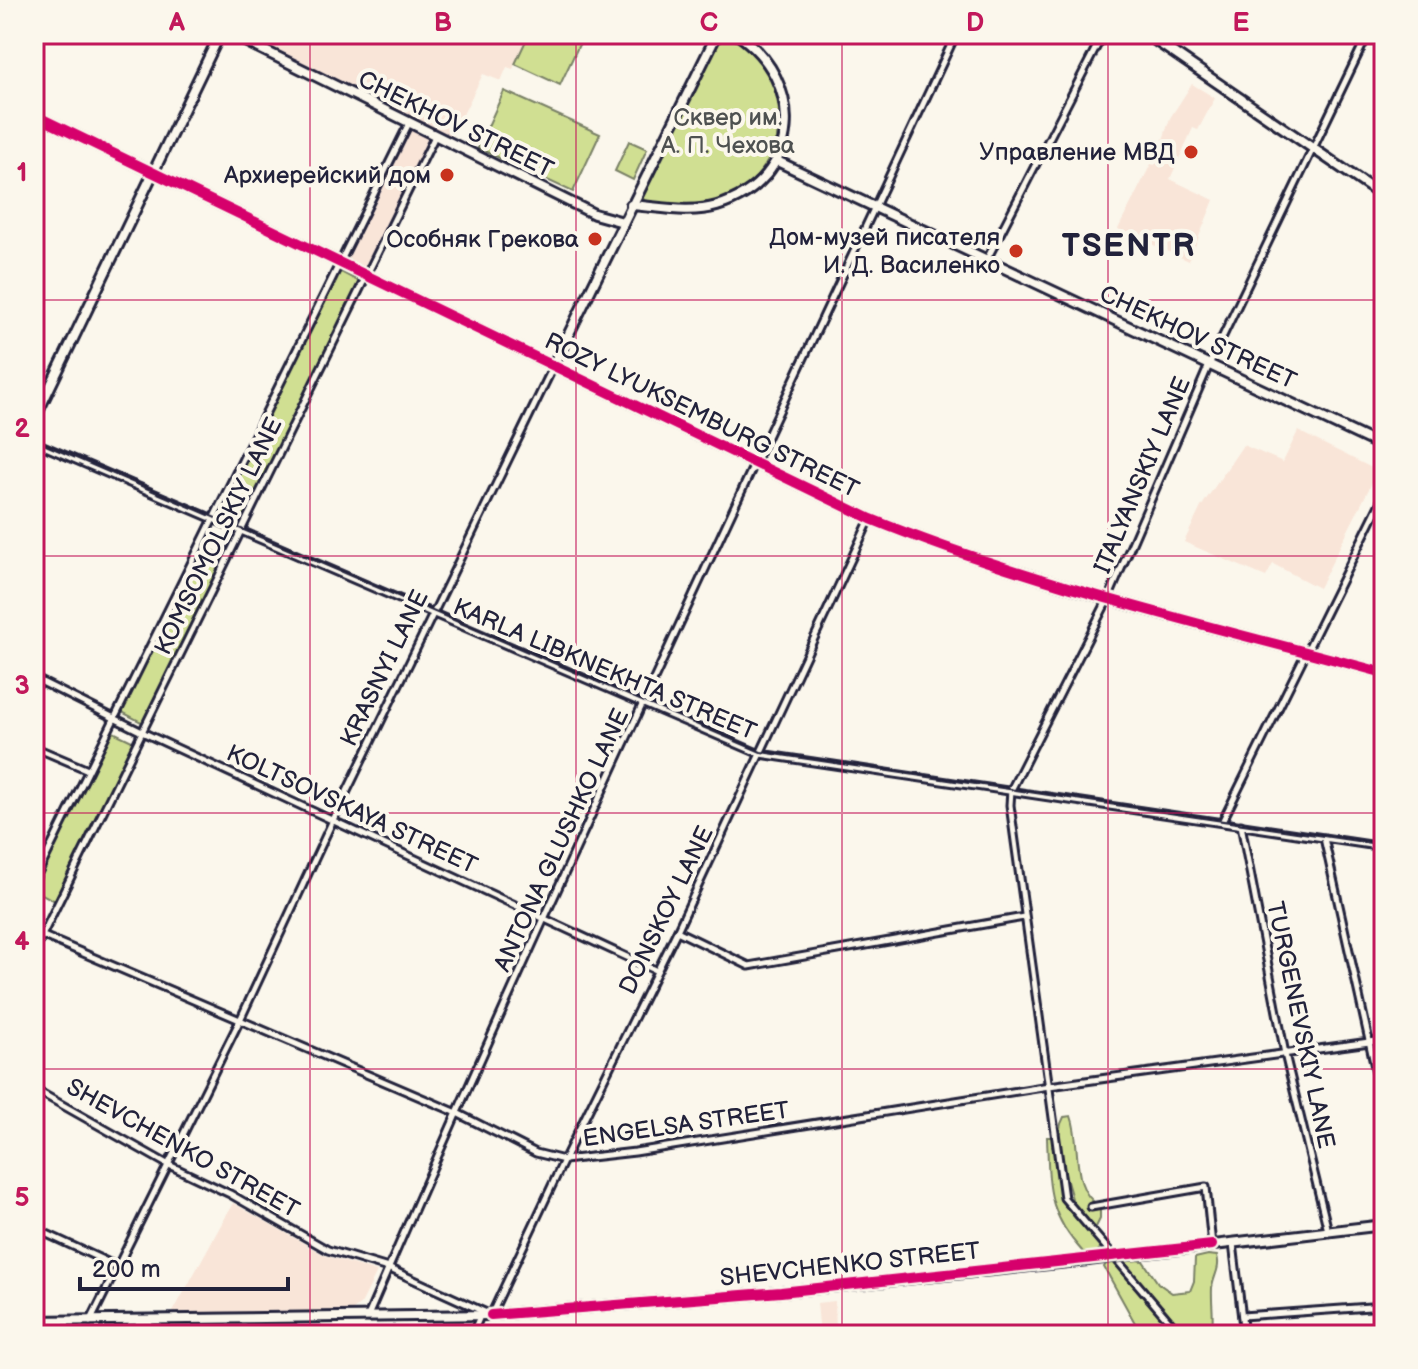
<svg xmlns="http://www.w3.org/2000/svg" width="1418" height="1369" viewBox="0 0 1418 1369" font-family="'Balsamiq Sans',sans-serif">
<style>
.built{fill:#f9e5d8}
.green{fill:#d0df92;stroke:#798066;stroke-width:2}
.lines{fill:none;stroke-linecap:round;stroke-linejoin:round}
.street-casing{stroke:#22223b;stroke-width:11}
.secondary-casing{stroke:#22223b;stroke-width:14}
.street{stroke:#fbf7ec;stroke-width:5}
.secondary{stroke:#fbf7ec;stroke-width:8}
.tram{stroke:#22223b;stroke-width:2}
.secondary-bridge-casing{stroke:#22223b;stroke-width:14;stroke-linecap:butt}
.secondary-bridge{stroke:#fbf7ec;stroke-width:8}
.cycleway-casing{stroke:#fbf7ec;stroke-width:15}
.cycleway{stroke:#d6006c;stroke-width:10}
.grid{fill:none;stroke:#c2185b;stroke-width:2;stroke-opacity:0.55}
.poi-dot{fill:#c8321e;stroke:#fbf7ec;stroke-width:3}
.labels{text-anchor:middle;stroke-width:8;stroke-linejoin:round;paint-order:stroke}
.park-label{font-size:24px;fill:#4e5151;stroke:#fbf7ec}
.street-label{font-size:24px;fill:#22223b;stroke:#fbf7ec}
.poi-label{font-size:24px;fill:#22223b;stroke:#fbf7ec;text-anchor:end}
.district-label{font-size:32px;font-weight:bold;letter-spacing:2px;fill:#22223b;stroke:#fbf7ec}
.neatline{fill:none;stroke:#c2185b;stroke-width:3}
.grid-label{font-size:26px;text-anchor:middle;font-weight:bold;fill:#c2185b}
</style>
<rect width="100%" height="100%" fill="#fbf7ec"/>
<filter id="ink" filterUnits="userSpaceOnUse"><feTurbulence type="fractalNoise" baseFrequency=".0125" numOctaves="2"/><feDisplacementMap in="SourceGraphic" scale="16" xChannelSelector="R" yChannelSelector="G"/><feConvolveMatrix kernelMatrix="1 2 1 2 8 2 1 2 1" color-interpolation-filters="sRGB"/></filter>
<g filter="url(#ink)">
<g class="built">
<path d="M231 34H529L513 69 507 67 501 81 483 74 449 143 435 136 366 276 340 263 409 123Z"/>
<path d="M1192 84 1215 98 1198 130 1193 128 1170 179 1214 200 1189 261 1118 229 1151 164 1155 165 1170 118Z"/>
<path d="M1298 431 1378 471 1319 588 1273 564 1266 577 1184 542 1201 507 1243 445 1283 462Z"/>
<path d="M233 1203 326 1256 377 1272 361 1304 349 1313 173 1312Z"/>
<path d="M835 1301 836 1330 846 1329 848 1335H820L817 1303Z"/>
</g>
<g class="green">
<path d="M529 34H584L560 85 515 64Z"/>
<path d="M724 35C740 40 753 51 763 65 799 119 772 190 708 205 688 210 666 205 646 203L641 195 720 36Z"/>
<path d="M504 91 600 134 573 192 478 148Z"/>
<path d="M629 141 647 149 633 180 615 171Z"/>
<path d="M339 271 360 282 243 520 221 510Z"/>
<path d="M206 548 219 553 222 564 143 723 120 711 199 552Z"/>
<path d="M111 731 134 742 55 901 34 890V885Z"/>
<path d="M1071 1116C1082 1145 1069 1189 1100 1206V1219L1095 1229 1100 1235 1101 1248 1094 1254 1083 1252C1047 1213 1049 1187 1047 1137H1052L1065 1194 1073 1203C1068 1180 1050 1141 1064 1117Z"/>
<path d="M1208 1255 1217 1256C1221 1268 1213 1277 1212 1288 1211 1305 1215 1319 1211 1335H1186L1165 1309 1159 1335H1145L1135 1323 1104 1267 1108 1261 1120 1258 1143 1261 1158 1283 1172 1293 1190 1291 1194 1281 1195 1258Z"/>
</g>
<g class="lines">
<defs>
<g id="street">
<path d="M987 259 1103 34"/>
<path d="M34 442 760 754 1384 847"/>
<path d="M34 678 142 732 657 971"/>
<path d="M34 747 88 770"/>
<path d="M1222 822 1384 495"/>
<path d="M1241 825 1285 1054 1328 1231"/>
<path d="M1324 838 1384 1108"/>
<path d="M34 881 409 123"/>
<path d="M677 931 749 966 1024 917"/>
<path d="M34 932 455 1112 536 1153 564 1160 635 1152 1049 1086 1384 1040"/>
<path d="M34 952 435 136"/>
<path d="M34 1089 167 1164 230 1194 328 1250 388 1268 491 1315 564 1160 677 931 870 519"/>
<path d="M1091 1207 1206 1187 1212 1245"/>
<path d="M34 1228 116 1266"/>
<path d="M1233 1243 1244 1335"/>
<path d="M368 1316C554 884 757 459 956 34"/>
<path d="M1242 1316 1384 1306"/>
<path d="M90 1322 241 1018 333 820 553 367"/>
<path d="M472 1335 480 1316"/>
<path d="M1181 1335 1064 1198 1010 805 1011 790 1108 599 1209 365 1368 34"/>
</g>
<g id="secondary">
<path d="M231 34 594 214 623 222"/>
<path d="M1146 34 1384 197"/>
<path d="M34 115 871 519C1036 586 1212 626 1384 673"/>
<path d="M777 161 1384 447"/>
<path d="M631 205C660 207 689 214 717 206 803 180 807 81 737 34"/>
<path d="M553 366 717 34"/>
<path d="M34 420 220 34"/>
<path d="M1137 1254 1384 1225"/>
<path d="M34 1321 491 1315 781 1292 1088 1260"/>
</g>
</defs>
<use href="#street" class="street-casing"/>
<use href="#secondary" class="secondary-casing"/>
<use href="#street" class="street"/>
<use href="#secondary" class="secondary"/>
<path class="tram" d="M34 440 761 752 1384 845"/>
<defs>
<path id="secondary-bridge" d="M1088 1260 1137 1254"/>
</defs>
<use href="#secondary-bridge" class="secondary-bridge-casing"/>
<use href="#secondary-bridge" class="secondary-bridge"/>
<defs>
<g id="cycleway">
<path d="M34 115 871 519C1036 586 1212 626 1384 673"/>
<path d="M491 1315 781 1292 1212 1245"/>
</g>
</defs>
<use href="#cycleway" class="cycleway-casing"/>
<use href="#cycleway" class="cycleway"/>
</g>
</g>
<path class="grid" d="M310 34V1335M576 34V1335M842 34V1335M1108 34V1335M34 300H1384M34 556H1384M34 813H1384M34 1069H1384"/>
<g class="poi-dot">
<circle cx="1191" cy="152" r="8"/>
<circle cx="447" cy="175" r="8"/>
<circle cx="595" cy="239" r="8"/>
<circle cx="1016" cy="251" r="8"/>
</g>
<g class="labels">
<g class="park-label">
<text x="728" y="125">Сквер им.<tspan x="728" dy="28">А. П. Чехова</tspan></text>
</g>
<g class="street-label">
<text transform="translate(456 124) rotate(26)" y="8">CHEKHOV STREET</text>
<text transform="translate(1198 337) rotate(25)" y="8">CHEKHOV STREET</text>
<text transform="translate(702 415) rotate(26)" y="8">ROZY LYUKSEMBURG STREET</text>
<text transform="translate(1142 475) rotate(-67)" y="8">ITALYANSKIY LANE</text>
<text transform="translate(218 536) rotate(-64)" y="8">KOMSOMOLSKIY LANE</text>
<text transform="translate(384 668) rotate(-64)" y="8">KRASNYI LANE</text>
<text transform="translate(605 669) rotate(23)" y="8">KARLA LIBKNEKHTA STREET</text>
<text transform="translate(352 809) rotate(25)" y="8">KOLTSOVSKAYA STREET</text>
<text transform="translate(561 840) rotate(-65)" y="8">ANTONA GLUSHKO LANE</text>
<text transform="translate(666 910) rotate(-64)" y="8">DONSKOY LANE</text>
<text transform="translate(1301 1025) rotate(78)" y="8">TURGENEVSKIY LANE</text>
<text transform="translate(686 1124) rotate(-8)" y="8">ENGELSA STREET</text>
<text transform="translate(183 1148) rotate(29)" y="8">SHEVCHENKO STREET</text>
<text transform="translate(850 1264) rotate(-6)" y="8">SHEVCHENKO STREET</text>
</g>
<g class="poi-label">
<text x="1175" y="160">Управление МВД</text>
<text x="431" y="183">Архиерейский дом</text>
<text x="1000" y="245">Дом-музей писателя<tspan x="1000" dy="28">И. Д. Василенко</tspan></text>
<text x="579" y="247">Особняк Грекова</text>
</g>
<g class="district-label">
<text x="1129" y="256">TSENTR</text>
</g>
</g>
<rect width="1418" height="1369" fill="none" stroke="#fbf7ec" stroke-width="88"/>
<path d="M80 1277v12h208v-12" fill="none" stroke="#22223b" stroke-width="4"/>
<text x="92" y="1277" font-size="24" fill="#22223b" stroke="#fbf7ec" stroke-width="6" paint-order="stroke">200 m</text>
<rect x="44" y="44" width="1330" height="1281" class="neatline"/>
<g class="grid-label">
<text x="177" y="31">A</text>
<text x="443" y="31">B</text>
<text x="709" y="31">C</text>
<text x="975" y="31">D</text>
<text x="1241" y="31">E</text>
<text x="22" y="181">1</text>
<text x="22" y="437">2</text>
<text x="22" y="694">3</text>
<text x="22" y="950">4</text>
<text x="22" y="1206">5</text>
</g>
</svg>
